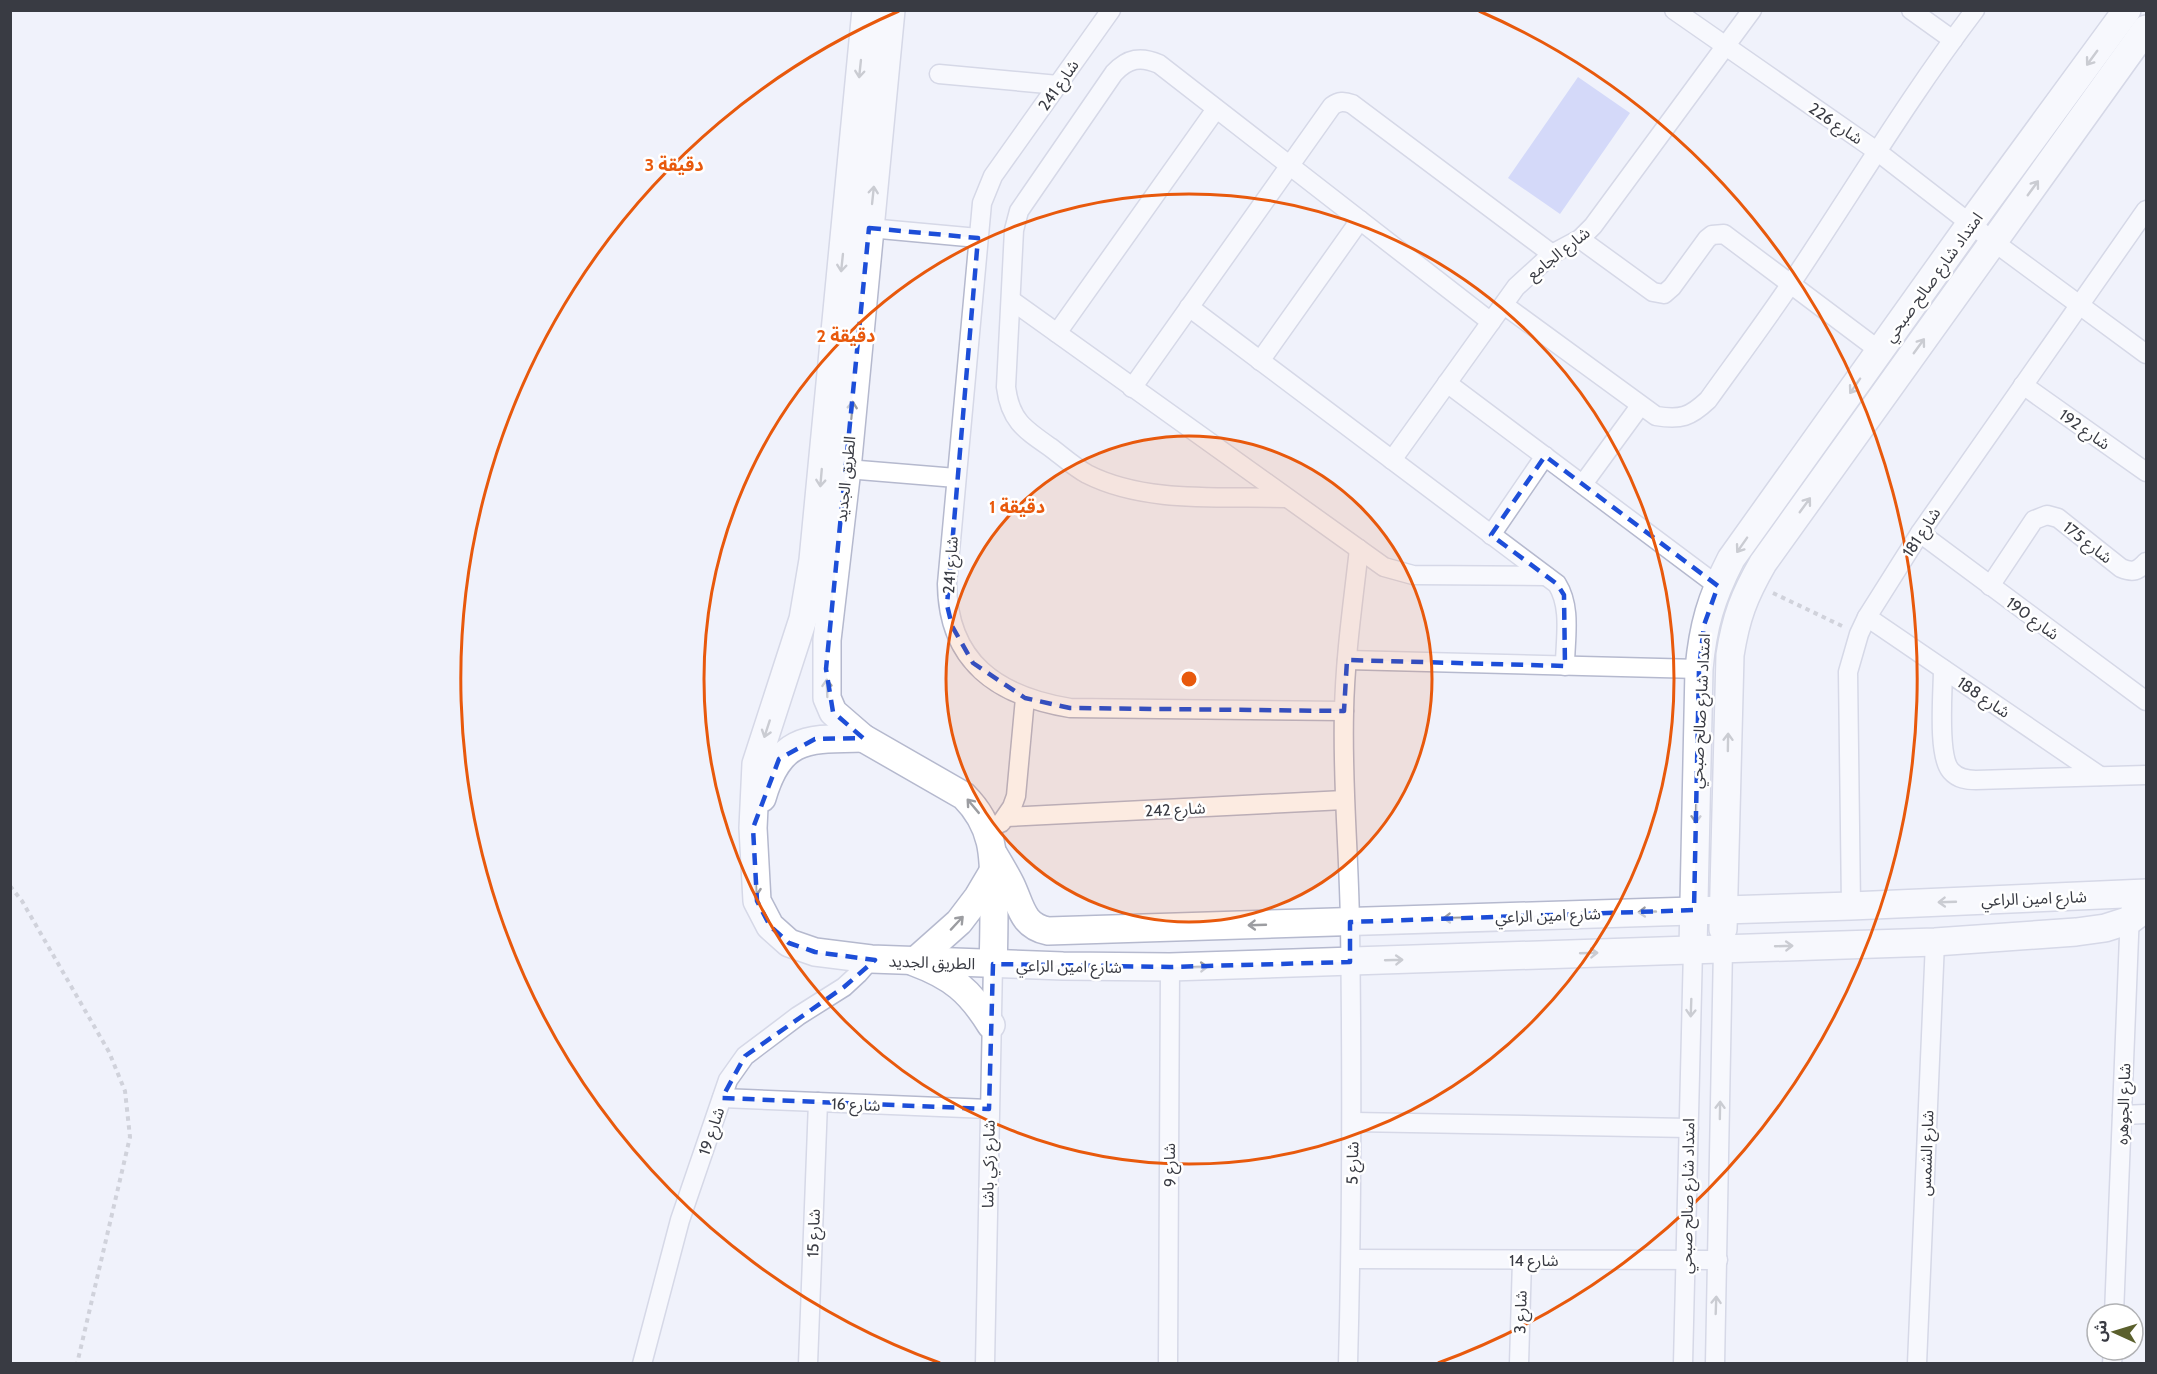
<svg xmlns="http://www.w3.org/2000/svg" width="2157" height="1374" viewBox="0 0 2157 1374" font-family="Cabin,'Noto Sans Arabic',sans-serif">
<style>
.green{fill:#b1bbf5}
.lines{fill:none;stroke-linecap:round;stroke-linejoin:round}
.street-casing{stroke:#b5b9ce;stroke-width:21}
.secondary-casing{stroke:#b5b9ce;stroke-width:30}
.path{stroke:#a9abb3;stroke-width:4;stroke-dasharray:4.5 4.5;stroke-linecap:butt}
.street{stroke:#fff;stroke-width:18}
.secondary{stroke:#fff;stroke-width:27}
.oneway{stroke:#9c9da1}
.marked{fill:none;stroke:#1d4ed8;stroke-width:4.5;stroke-dasharray:12 8;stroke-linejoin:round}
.ring{fill:none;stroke:#e8590c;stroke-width:3}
.labels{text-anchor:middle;stroke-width:5;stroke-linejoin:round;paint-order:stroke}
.street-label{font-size:16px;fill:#393b43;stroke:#fff}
.centre{fill:#e8590c;stroke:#fff;stroke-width:3}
.ring-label{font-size:18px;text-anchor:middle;font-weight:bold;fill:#e8590c;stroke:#fff;stroke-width:5;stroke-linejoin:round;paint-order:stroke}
</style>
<rect width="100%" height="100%" fill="#f0f2fb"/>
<path class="green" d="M1578 77 1630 113 1560 214 1508 178Z"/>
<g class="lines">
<defs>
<g id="street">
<path d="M1111 10 993 176 982 203 947 584C948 662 997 696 1070 708L1344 711"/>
<path d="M1674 10 1878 152 1994 242 2146 354"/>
<path d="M1911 10 1953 40"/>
<path d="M939 74 1058 85"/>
<path d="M869 228 978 238"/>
<path d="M1580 239 1653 292 1664 294 1672 287 1707 239 1712 235 1724 234 1880 351"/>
<path d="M1011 300 1384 567 1413 575 1546 576"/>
<path d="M1504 305 1656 416C1681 420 1690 417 1708 400 1736 361 1765 322 1792 282 1853 191 1909 97 1975 10"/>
<path d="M1189 307 1557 584C1572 608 1565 639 1565 666"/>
<path d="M1057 333 1216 109"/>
<path d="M1260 361 1360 220"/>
<path d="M1447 383 1718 586"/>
<path d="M2023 385 2146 472"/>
<path d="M1132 388 1332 106C1339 101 1344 101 1352 104L1552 254"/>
<path d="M1392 460 1516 287 1552 254 1580 239 1593 226 1752 10"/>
<path d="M847 469 956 478"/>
<path d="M1583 484 1640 406"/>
<path d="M1286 498C1222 496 1146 504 1087 474 1074 467 1062 456 1050 447 1024 429 1010 420 1006 387L1014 230 1019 211 1114 73C1128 58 1141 56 1159 64L1491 322"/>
<path d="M1920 533 2146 701"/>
<path d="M1491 535 1545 456"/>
<path d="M1990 586 2034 520 2047 515 2058 518 2121 568C2133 573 2138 571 2146 562"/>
<path d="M1867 617 2100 776"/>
<path d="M1347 660 1699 669"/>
<path d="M1943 669C1943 692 1937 756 1951 771 1958 779 1967 780 1976 780L2146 775"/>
<path d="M1006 817 1344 800"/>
<path d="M1001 823 1012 807 1016 796 1025 698"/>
<path d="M1851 906 1848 672 1859 634 1867 617 1920 533 2146 210"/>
<path d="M722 1098 989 1109"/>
<path d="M2122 1115 2146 1114"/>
<path d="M1353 1122 1689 1128"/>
<path d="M1351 1259 1718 1260"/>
<path d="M2114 1314 2130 911"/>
<path d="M642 1364 680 1220 728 1080 745 1056 798 1016 844 987 858 974 871 959"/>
<path d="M808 1364 818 1102"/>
<path d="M985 1364 993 964"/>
<path d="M1168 1364 1170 967"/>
<path d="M1348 1364C1352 1217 1352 1071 1350 924 1349 853 1342 783 1344 712 1345 657 1353 603 1359 549"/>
<path d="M1519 1364 1522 1260"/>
<path d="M1683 1364 1693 949"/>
<path d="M1715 1364 1723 948"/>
<path d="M1917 1364 1935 942"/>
<path d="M2112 1364 2113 1350"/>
</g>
<g id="secondary">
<path d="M866 10 813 560 803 619 756 764 753 828 757 901 770 926 789 943 815 952 871 959 1063 966 1170 967 1935 942 2076 932 2105 928 2130 920 2146 908"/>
<path d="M891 10 847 469 827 640V698L833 712 863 738 964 796C995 827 994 858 994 899 994 921 994 942 993 964"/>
<path d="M762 798C780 736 807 739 863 738"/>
<path d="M994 855C1000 865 1006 875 1011 885 1021 906 1022 926 1048 931L1851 906 2146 893"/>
<path d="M1723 929 1730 655C1736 617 1744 596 1763 563L2146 29"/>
<path d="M1693 949 1699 669C1703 626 1711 598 1731 559L1971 223 2127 10"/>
<path d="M991 1025C970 991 952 976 914 962L959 922 978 897 994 870"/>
</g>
</defs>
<use href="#street" class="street-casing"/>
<use href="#secondary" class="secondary-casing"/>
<g class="path">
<path d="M1773 593 1842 626"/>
<path d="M10 886 22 901 109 1052 125 1091 130 1137 77 1364"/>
</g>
<use href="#street" class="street"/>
<use href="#secondary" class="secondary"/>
</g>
<defs><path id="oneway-shaft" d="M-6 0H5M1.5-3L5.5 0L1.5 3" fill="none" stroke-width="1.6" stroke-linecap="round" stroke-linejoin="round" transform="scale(1.5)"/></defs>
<g class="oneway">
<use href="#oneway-shaft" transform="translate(2092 58) rotate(126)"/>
<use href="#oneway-shaft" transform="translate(860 69) rotate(96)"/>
<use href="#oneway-shaft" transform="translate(2033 188) rotate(-54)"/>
<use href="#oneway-shaft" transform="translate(873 195) rotate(-84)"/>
<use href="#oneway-shaft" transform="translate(842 263) rotate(96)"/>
<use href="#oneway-shaft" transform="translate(1919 346) rotate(-54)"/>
<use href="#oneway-shaft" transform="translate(1855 386) rotate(125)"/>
<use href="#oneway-shaft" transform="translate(852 410) rotate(-85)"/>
<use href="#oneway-shaft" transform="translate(821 478) rotate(95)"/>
<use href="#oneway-shaft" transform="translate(1805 505) rotate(-54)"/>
<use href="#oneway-shaft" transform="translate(1742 545) rotate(125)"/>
<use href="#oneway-shaft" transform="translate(827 688) rotate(-92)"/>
<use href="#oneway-shaft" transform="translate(767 729) rotate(108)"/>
<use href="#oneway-shaft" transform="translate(1728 742) rotate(-89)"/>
<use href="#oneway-shaft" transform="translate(973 806) rotate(-130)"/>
<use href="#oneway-shaft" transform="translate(1696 814) rotate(91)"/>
<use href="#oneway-shaft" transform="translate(756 887) rotate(87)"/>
<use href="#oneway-shaft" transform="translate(1947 902) rotate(178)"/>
<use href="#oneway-shaft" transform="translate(1647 912) rotate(178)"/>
<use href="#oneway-shaft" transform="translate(1452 918) rotate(178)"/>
<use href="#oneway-shaft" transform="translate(957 923) rotate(-47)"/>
<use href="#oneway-shaft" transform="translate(1257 925) rotate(178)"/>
<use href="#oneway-shaft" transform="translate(1784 946) rotate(-2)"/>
<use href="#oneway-shaft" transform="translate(1589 953) rotate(-2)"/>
<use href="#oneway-shaft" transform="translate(1394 960) rotate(-2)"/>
<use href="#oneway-shaft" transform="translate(1199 967) rotate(-2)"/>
<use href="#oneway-shaft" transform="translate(1691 1008) rotate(92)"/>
<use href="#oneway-shaft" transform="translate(1720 1110) rotate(-89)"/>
<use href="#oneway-shaft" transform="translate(1716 1305) rotate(-88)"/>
</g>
<path d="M0 0H2157V1374H0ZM869 228 978 238 947 605 952 626 973 663 1025 698 1070 708 1344 711 1347 660 1565 666 1564 595 1557 584 1491 535 1545 456 1718 586 1704 625 1699 669 1694 910 1350 922V962L1170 967 993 964 989 1109 722 1098 745 1056 844 987 875 960 815 952 789 943 770 926 757 901 753 828 779 759 815 739 863 738 833 712 826 669Z" fill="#f0f2fb" fill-opacity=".55" fill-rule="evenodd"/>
<path class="marked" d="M869 228 978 238 947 605 952 626 973 663 1025 698 1070 708 1344 711 1347 660 1565 666 1564 595 1557 584 1491 535 1545 456 1718 586 1704 625 1699 669 1694 910 1350 922V962L1170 967 993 964 989 1109 722 1098 745 1056 844 987 875 960 815 952 789 943 770 926 757 901 753 828 779 759 815 739 863 738 833 712 826 669Z"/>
<circle cx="1189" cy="679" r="243" fill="#e8590c" fill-opacity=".12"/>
<g class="ring">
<circle cx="1189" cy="679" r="243"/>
<circle cx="1189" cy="679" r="485"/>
<path d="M940 1363A728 728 0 0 1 899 11M1479 11A728 728 0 0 1 1438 1363"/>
</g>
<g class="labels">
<g class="street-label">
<text transform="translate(1058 85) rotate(-55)" y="6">شارع 241</text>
<text transform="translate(1836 123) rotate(34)" y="6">شارع 226</text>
<text transform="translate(1558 253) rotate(-38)" y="6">شارع الجامع</text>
<text transform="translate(1933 277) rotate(-54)" y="6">امتداد شارع صالح صبحي</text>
<text transform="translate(2085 429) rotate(35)" y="6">شارع 192</text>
<text transform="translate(845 479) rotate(-84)" y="6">الطريق الجديد</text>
<text transform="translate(1921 532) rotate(-57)" y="6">شارع 181</text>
<text transform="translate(2088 542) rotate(38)" y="6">شارع 175</text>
<text transform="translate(950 565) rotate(-86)" y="6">شارع 241</text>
<text transform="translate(2033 618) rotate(36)" y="6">شارع 190</text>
<text transform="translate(1984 697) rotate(34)" y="6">شارع 188</text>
<text transform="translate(1700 711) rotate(-87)" y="6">امتداد شارع صالح صبحي</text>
<text transform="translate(1175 809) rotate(-3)" y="6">شارع 242</text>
<text transform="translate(2034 898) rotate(-2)" y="6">شارع امين الراعي</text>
<text transform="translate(1548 915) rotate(-2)" y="6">شارع امين الراعي</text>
<text transform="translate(932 962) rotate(2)" y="6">الطريق الجديد</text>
<text transform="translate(1069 966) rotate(1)" y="6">شارع امين الراعي</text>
<text transform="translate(856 1104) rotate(2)" y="6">شارع 16</text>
<text transform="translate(2123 1104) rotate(-88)" y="6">شارع الجوهره</text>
<text transform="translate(711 1131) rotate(-71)" y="6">شارع 19</text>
<text transform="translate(1926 1153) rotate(-88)" y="6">شارع الشمس</text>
<text transform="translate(1352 1163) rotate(-89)" y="6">شارع 5</text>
<text transform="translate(988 1164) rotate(-89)" y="6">شارع زكي باشا</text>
<text transform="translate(1169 1165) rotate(-90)" y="6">شارع 9</text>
<text transform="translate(1687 1196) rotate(-89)" y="6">امتداد شارع صالح صبحي</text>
<text transform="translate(813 1233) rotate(-88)" y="6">شارع 15</text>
<text x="1534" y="1266">شارع 14</text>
<text transform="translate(1520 1312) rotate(-88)" y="6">شارع 3</text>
</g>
</g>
<circle cx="1189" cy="679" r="9" class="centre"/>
<g class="ring-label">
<text x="674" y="171">3 دقيقة</text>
<text x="846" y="342">2 دقيقة</text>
<text x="1017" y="513">1 دقيقة</text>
</g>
<rect width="2157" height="1374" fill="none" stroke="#393b43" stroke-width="24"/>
<g transform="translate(2115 1332) rotate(274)"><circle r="28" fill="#ffffff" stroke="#b0b1b4" stroke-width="1.5"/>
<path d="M0-4.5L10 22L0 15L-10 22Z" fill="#5b602d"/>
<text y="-9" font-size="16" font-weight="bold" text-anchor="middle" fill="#393b43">ش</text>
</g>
</svg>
